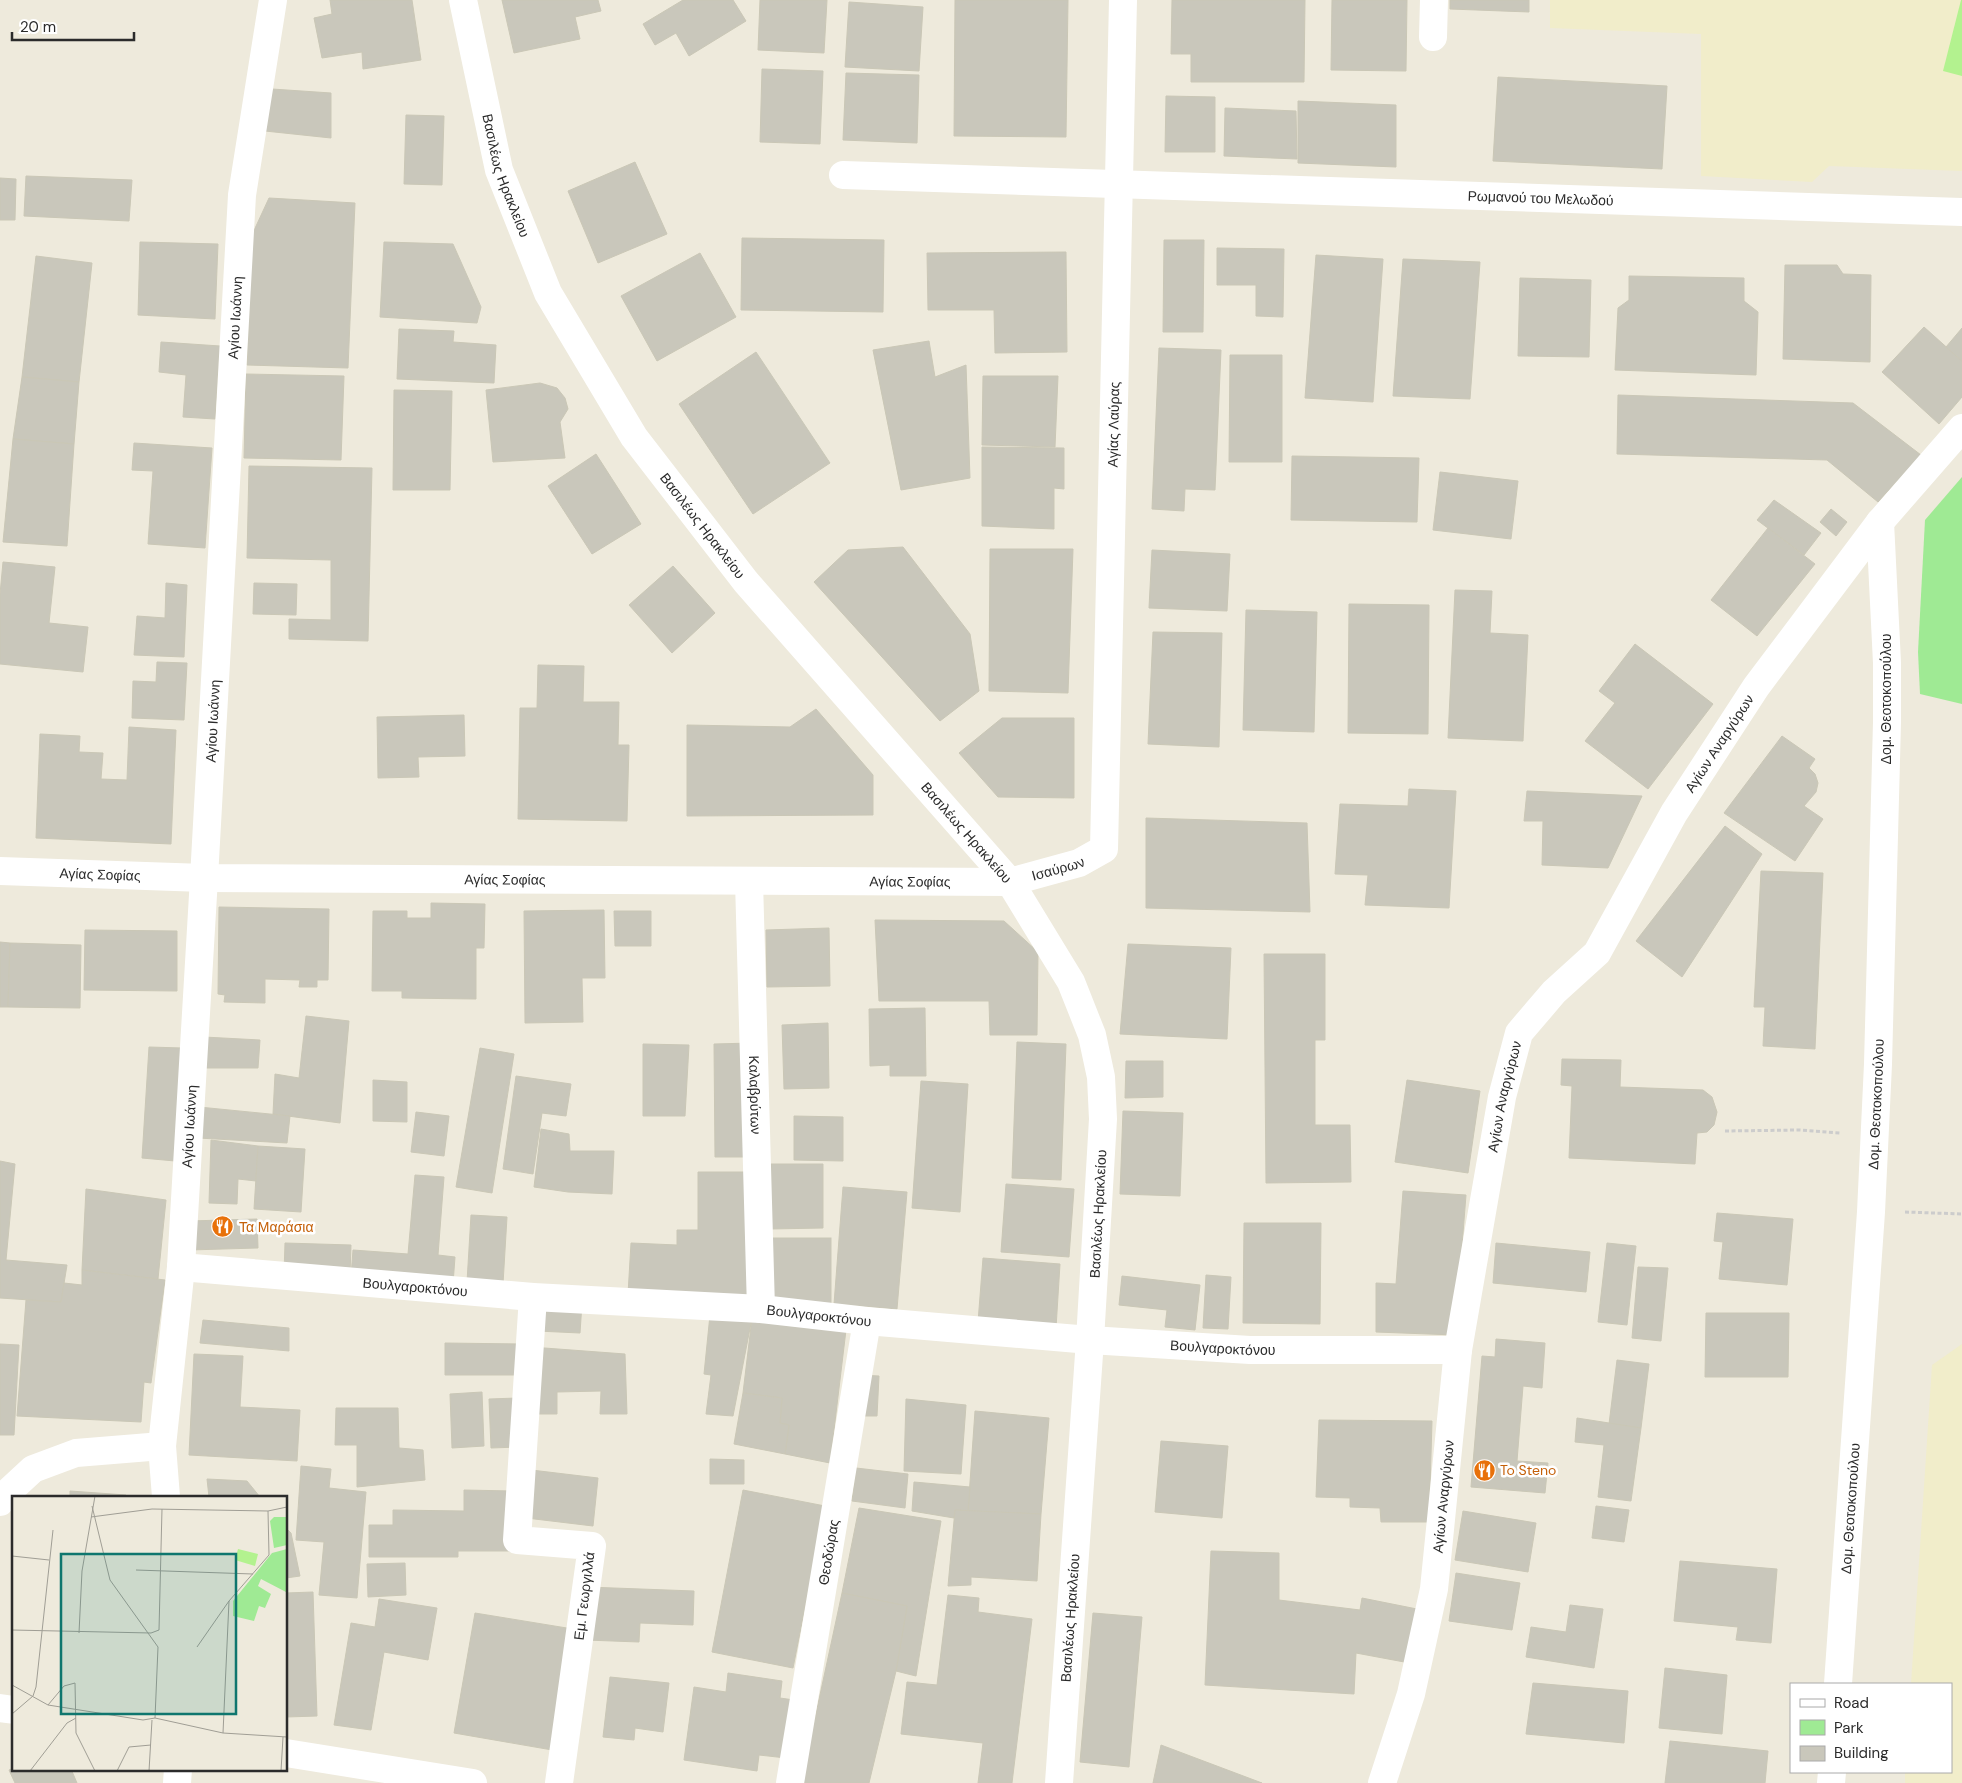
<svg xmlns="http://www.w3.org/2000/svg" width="1962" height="1783" viewBox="0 0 1962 1783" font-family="'DM Sans',sans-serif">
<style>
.education{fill:#f1edca}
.green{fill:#9fea94}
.pitch{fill:#b3f28f}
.building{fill:#c9c7bb;stroke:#cac7b6}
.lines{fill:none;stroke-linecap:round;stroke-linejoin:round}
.path{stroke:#ccc;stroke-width:3;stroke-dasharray:4 2.5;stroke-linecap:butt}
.minor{stroke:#fff;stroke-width:28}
.labels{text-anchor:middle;stroke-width:5;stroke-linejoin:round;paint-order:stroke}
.street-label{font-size:14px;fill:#2b2b2b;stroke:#fff}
.food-label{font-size:14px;fill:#c56008;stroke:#fff;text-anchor:start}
.inset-road{fill:none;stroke:#a09e95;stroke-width:1}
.view{fill:#0f766e;fill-opacity:0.15;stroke:#0f766e;stroke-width:2.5}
.inset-edge{fill:none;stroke:#2b2b2b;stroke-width:2.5}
</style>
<rect width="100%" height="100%" fill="#eeeadc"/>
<g class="education">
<path d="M1550 0H1962V171L1829 166 1812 182 1701 176V34L1550 28Z"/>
<path d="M1962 1344V1783H1905V1772H1951V1684H1911L1932 1365Z"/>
</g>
<path class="green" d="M1962 477V704L1920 694 1918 652 1925 520Z"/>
<path class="pitch" d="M1961 0H1962V76L1943 71Z"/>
<g class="building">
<path d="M330 0H412L421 60 363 69 362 52 322 58 314 18 332 14Z"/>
<path d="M502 0H598L601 11 575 17 580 39 514 53Z"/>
<path d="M683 0H733L746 21 689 56 676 33 655 45 643 24Z"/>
<path d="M760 0H827L824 53 758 50Z"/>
<path d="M955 0H1068L1066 137 954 136Z"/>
<path d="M1172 0H1305L1304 82H1191V54H1171Z"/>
<path d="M1332 0H1407L1406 71 1331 70Z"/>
<path d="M1450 0H1529V12L1450 9Z"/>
<path d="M849 2 923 7 919 71 845 67Z"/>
<path d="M762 69 823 71 820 144 760 142Z"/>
<path d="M846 73 919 75 917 143 843 140Z"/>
<path d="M1498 77 1667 86 1662 169 1493 161Z"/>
<path d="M272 89 331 93V138L265 131Z"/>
<path d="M1166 96 1215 97V152H1165Z"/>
<path d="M1298 101 1396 105V167L1298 163Z"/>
<path d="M1225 108 1296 111 1297 159 1224 156Z"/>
<path d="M406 115 444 116 442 185 404 184Z"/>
<path d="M635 162 667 234 598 263 568 191Z"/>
<path d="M26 176 132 180 129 221 24 216Z"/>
<path d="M0 178 16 179 15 220H0Z"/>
<path d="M269 198 355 203 348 368 247 365 251 237Z"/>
<path d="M742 238 884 240 883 312 741 310Z"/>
<path d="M1164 240H1204L1203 332H1163Z"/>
<path d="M140 242 218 244 215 319 138 315Z"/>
<path d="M384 242 453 244 481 307 477 323 380 317Z"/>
<path d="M1217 248 1284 249 1283 317 1256 316V285H1217Z"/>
<path d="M1066 252 1067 352 995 353 994 310H928L927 253Z"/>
<path d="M700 253 736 317 657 361 621 296Z"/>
<path d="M1316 255 1383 259 1373 402 1305 398Z"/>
<path d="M36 256 92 263 79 382 22 377Z"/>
<path d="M1403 259 1480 262 1470 399 1393 396Z"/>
<path d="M1785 265H1837L1843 274 1871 275 1870 362 1783 359Z"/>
<path d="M1629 276 1744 278V301L1758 312 1756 375 1615 370 1618 308 1629 300Z"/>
<path d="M1520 278 1591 280 1589 357 1518 356Z"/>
<path d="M1924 327 1962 361V397L1939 424 1882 372Z"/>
<path d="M1962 328V361L1946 347Z"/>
<path d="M399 329 454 331 453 342 496 345 494 383 397 379Z"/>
<path d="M929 341 935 377 966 365 970 478 901 490 873 350Z"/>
<path d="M161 342 220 346 215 419 183 417 186 375 159 372Z"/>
<path d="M1159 348 1221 350 1215 490 1185 489 1184 511 1152 509Z"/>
<path d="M756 352 830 463 753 514 679 404Z"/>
<path d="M1230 355H1282V462H1229Z"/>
<path d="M246 374 344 376 341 460 244 458Z"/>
<path d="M983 376H1058L1055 447 982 445Z"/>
<path d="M22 377 79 382 74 444 13 439Z"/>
<path d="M540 383 557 388 565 398 568 409 560 422 565 458 493 462 486 390Z"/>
<path d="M394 390 452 391 450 490H393Z"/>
<path d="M1618 395 1853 403 1921 455 1878 502 1827 460 1617 454Z"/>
<path d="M13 439 74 444 67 546 3 542Z"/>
<path d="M134 443 212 448 205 548 148 544 153 471 132 470Z"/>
<path d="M982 447 1064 448V489L1054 488V529L982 526Z"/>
<path d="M596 454 641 524 592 554 548 486Z"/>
<path d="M1292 456 1419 458 1417 522 1291 520Z"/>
<path d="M249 466 372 468 368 641 289 639V619L331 620V560L247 558Z"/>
<path d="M1440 472 1518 481 1511 539 1433 530Z"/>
<path d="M1774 500 1821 533 1804 555 1757 520Z"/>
<path d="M1831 509 1847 522 1836 536 1820 522Z"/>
<path d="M1768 528 1815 564 1757 636 1711 600Z"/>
<path d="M903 547 970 634 979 691 940 721 814 582 848 550Z"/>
<path d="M990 549H1073L1068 693 989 691Z"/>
<path d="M1152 550 1230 554 1227 611 1149 608Z"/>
<path d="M3 562 55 567 49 623 88 627 83 672 0 664V594Z"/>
<path d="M673 566 715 613 672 653 629 605Z"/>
<path d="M166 583 187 585 184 657 134 655 137 616 165 618Z"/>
<path d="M254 583 297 584 296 615 253 614Z"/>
<path d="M1455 590 1492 591 1490 633 1528 635 1523 741 1448 738Z"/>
<path d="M1349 604 1429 605 1428 734 1348 733Z"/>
<path d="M1246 610 1317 612 1314 732 1243 730Z"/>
<path d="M1153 632 1222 633 1219 747 1148 744Z"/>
<path d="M1635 644 1713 704 1648 789 1585 741 1615 703 1599 691Z"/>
<path d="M157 662 187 663 184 720 132 718 133 681 156 682Z"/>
<path d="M538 665 584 666 583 702H619L618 745H629L627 821 518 819 520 708H537Z"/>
<path d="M816 709 873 775V815L687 816V725L790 727Z"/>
<path d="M464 715 465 756 418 757 419 777 378 778 377 717Z"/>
<path d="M1002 718H1074V798L998 797 959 753Z"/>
<path d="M129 727 176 730 171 844 36 838 40 734 80 736 79 752 103 753 101 779 127 780Z"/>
<path d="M1782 736 1815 759 1809 768 1815 774 1818 783 1816 792 1804 806 1823 819 1795 861 1724 813Z"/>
<path d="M1409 789 1456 791 1449 908 1365 905 1368 875 1335 874 1340 804 1408 806Z"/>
<path d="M1527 791 1642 796 1608 868 1542 865 1543 821H1524Z"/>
<path d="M1146 818 1307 823 1310 912 1146 908Z"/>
<path d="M1725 826 1762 854 1682 977 1636 941Z"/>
<path d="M1761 871 1823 873 1815 1049 1763 1046 1765 1007H1754Z"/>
<path d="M431 903 485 904 484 948H476V999L402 998V991H372L373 911H407V918H431Z"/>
<path d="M219 907 329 909 328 980H317V987H299L300 980 265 979V1003L224 1002 225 995 218 994Z"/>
<path d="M604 910 605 978H582L583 1022 525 1023 524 911Z"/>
<path d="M614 911H651V946H615Z"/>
<path d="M875 920 1004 921 1038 952 1037 1035H990L989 1001H879Z"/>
<path d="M829 928 830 986 767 987 766 930Z"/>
<path d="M85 930 177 931V991L84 990Z"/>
<path d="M0 942 10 943 8 1007H0Z"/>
<path d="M10 943 81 945 80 1008 8 1007Z"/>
<path d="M1128 944 1231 948 1227 1039 1120 1034Z"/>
<path d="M1264 954H1325V1040H1315V1125H1350L1351 1182 1266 1183Z"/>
<path d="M925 1008 926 1076H890V1065L870 1066 869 1009Z"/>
<path d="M306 1016 349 1021 340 1123 273 1114 275 1074 299 1078Z"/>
<path d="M828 1023 829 1088 784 1089 782 1025Z"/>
<path d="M204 1037 260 1040 258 1068H203Z"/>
<path d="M1017 1042 1066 1044 1061 1180 1012 1178Z"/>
<path d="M752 1043 753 1157H715L714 1044Z"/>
<path d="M643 1044 689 1045 685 1116H643Z"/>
<path d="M149 1047 182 1048 175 1161 142 1158Z"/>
<path d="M480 1048 514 1054 492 1193 456 1187Z"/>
<path d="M1562 1059 1621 1060 1620 1087 1703 1090 1712 1097 1717 1112 1714 1125 1707 1132 1697 1133 1695 1164 1569 1158 1572 1086 1561 1085Z"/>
<path d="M1126 1061H1163V1097L1125 1098Z"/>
<path d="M516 1076 571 1084 566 1116 542 1113 533 1174 503 1169Z"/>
<path d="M373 1080 407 1082V1122L373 1121Z"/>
<path d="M1407 1080 1480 1091 1468 1173 1395 1162Z"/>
<path d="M921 1081 968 1084 960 1212 912 1208Z"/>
<path d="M199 1107 290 1116 287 1143 198 1138Z"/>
<path d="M1123 1111 1183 1113 1180 1196 1120 1194Z"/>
<path d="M416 1112 449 1116 444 1156 411 1152Z"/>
<path d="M794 1116 843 1117V1161L794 1160Z"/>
<path d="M541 1129 569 1134 570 1151H614L612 1194 568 1192 534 1187Z"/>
<path d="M211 1140 258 1146 256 1181 238 1179 237 1204 209 1203Z"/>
<path d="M258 1146 305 1149 301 1212 254 1209Z"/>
<path d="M0 1161 15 1164 6 1260 67 1265 61 1302 0 1298Z"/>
<path d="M771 1164H823V1228L770 1229Z"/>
<path d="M698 1172H753L752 1298 628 1294 631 1243 677 1245V1230H698Z"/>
<path d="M415 1175 444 1177 438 1255 455 1257 453 1284 351 1276 353 1250 408 1254Z"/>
<path d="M1006 1184 1074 1189 1069 1257 1001 1252Z"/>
<path d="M843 1187 907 1192 897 1309 834 1304Z"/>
<path d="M86 1189 166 1200 158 1279 82 1270Z"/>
<path d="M1403 1191 1466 1195 1455 1335 1376 1332V1283L1396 1284Z"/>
<path d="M1717 1213 1793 1219 1787 1285 1719 1279 1723 1242 1714 1241Z"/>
<path d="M471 1215 507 1217 503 1284 467 1282Z"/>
<path d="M257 1219 258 1248 189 1250V1221Z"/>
<path d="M1244 1223H1321L1320 1324 1243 1323Z"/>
<rect x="771" y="1238" width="60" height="66"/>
<path d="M285 1243 351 1245 350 1275 284 1273Z"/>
<path d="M1496 1243 1590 1252 1586 1292 1493 1283Z"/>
<path d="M1607 1243 1636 1246 1627 1325 1598 1322Z"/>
<path d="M983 1258 1060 1264 1056 1328 978 1322Z"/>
<path d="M1638 1267 1668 1268 1661 1341 1632 1338Z"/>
<path d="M82 1270 165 1280 151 1383 144 1382 141 1422 17 1416 26 1300 61 1302 64 1283 82 1285Z"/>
<path d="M1206 1275 1231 1277 1228 1329 1203 1328Z"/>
<path d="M1122 1276 1200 1285 1195 1330 1165 1327 1167 1310 1119 1305Z"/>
<path d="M538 1300 582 1303 580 1333 537 1331Z"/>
<path d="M1706 1313H1789L1788 1377H1705Z"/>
<path d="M710 1315 752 1318 733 1416 706 1414 711 1375 704 1374Z"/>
<path d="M752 1318 846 1330 830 1463 785 1454 789 1425 780 1423 782 1398 743 1393Z"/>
<path d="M203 1320 289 1328V1351L200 1343Z"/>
<path d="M1496 1339 1545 1343 1542 1388 1523 1386 1517 1461 1548 1463 1545 1493 1471 1487 1482 1356 1495 1357Z"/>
<path d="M445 1343 520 1344 523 1375H445Z"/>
<path d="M0 1344 19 1345 14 1435H0Z"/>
<path d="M531 1347 625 1354 627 1414H600L601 1391 557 1392V1414H528Z"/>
<path d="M194 1354 243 1356 240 1407 300 1410 297 1461 189 1455Z"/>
<path d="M1617 1360 1649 1364 1641 1428 1609 1424Z"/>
<path d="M858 1375 879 1376 877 1416H855Z"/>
<path d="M482 1392 484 1446 452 1448 450 1394Z"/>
<path d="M743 1393 782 1398 780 1423 789 1425 785 1454 734 1444Z"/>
<path d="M517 1398 519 1447 491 1448 489 1399Z"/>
<path d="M906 1399 966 1405 961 1474 904 1471Z"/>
<path d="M336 1408H398L399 1448 423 1450 425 1480 357 1487V1445H335Z"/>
<path d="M975 1411 1049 1418 1041 1514 968 1511Z"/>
<path d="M1577 1418 1641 1428 1631 1501 1598 1497 1604 1445 1575 1442Z"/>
<path d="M1319 1420 1432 1421 1429 1522H1381L1380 1508 1350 1507V1498L1316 1497Z"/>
<path d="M1161 1441 1228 1446 1222 1518 1155 1512Z"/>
<path d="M710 1459 744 1460V1484H710Z"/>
<path d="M301 1466 331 1469 329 1488 366 1492 357 1598 319 1595 324 1542 296 1540Z"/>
<path d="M856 1468 908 1474 905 1508 852 1501Z"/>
<path d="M523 1469 598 1478 593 1526 518 1517Z"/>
<path d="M207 1479 247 1481 260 1497H209Z"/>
<path d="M914 1482 970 1487 968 1511 955 1510 954 1518 912 1511Z"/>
<path d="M464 1490 512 1491V1551H458V1557H369V1525H393V1510L464 1511Z"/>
<path d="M743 1490 825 1506 793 1668 712 1652Z"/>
<path d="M70 1491 126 1495V1497H70Z"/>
<path d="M1596 1506 1629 1510 1624 1542 1592 1538Z"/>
<path d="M859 1508 941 1521 916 1676 896 1671 907 1606 842 1593Z"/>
<path d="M955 1510 1041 1514 1037 1581 971 1577V1585L948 1586Z"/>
<path d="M1463 1511 1536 1523 1528 1572 1455 1560Z"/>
<path d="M286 1528 291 1533 300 1576 286 1578Z"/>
<path d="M1211 1551 1279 1553V1600L1360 1610 1362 1598 1422 1610 1415 1664 1356 1653 1354 1694 1205 1685Z"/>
<path d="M1680 1561 1777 1569 1771 1643 1736 1640 1738 1627 1674 1621Z"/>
<path d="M405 1563 406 1595 368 1597 367 1564Z"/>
<path d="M1456 1573 1520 1583 1512 1630 1449 1621Z"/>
<path d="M587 1587 694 1591 693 1625 640 1623 639 1642 586 1640Z"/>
<path d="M313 1592 317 1716 286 1717V1593Z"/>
<path d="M842 1593 907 1606 896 1671 869 1783H801Z"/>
<path d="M948 1595 979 1598 978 1612 1032 1619 1012 1783H978L983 1743 901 1734 907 1682 937 1685Z"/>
<path d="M379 1599 437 1608 428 1660 384 1652 371 1730 334 1725 351 1623 375 1627Z"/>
<path d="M1570 1605 1603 1609 1594 1668 1526 1657 1531 1627 1566 1632Z"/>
<path d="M475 1613 579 1630 558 1751 454 1733Z"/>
<path d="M1093 1613 1142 1617 1129 1767 1080 1762Z"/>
<path d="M1665 1668 1727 1675 1722 1734 1659 1728Z"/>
<path d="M728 1673 782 1681 780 1698 794 1700 786 1758 759 1755 757 1771 684 1760 694 1687 726 1692Z"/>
<path d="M610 1677 669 1683 663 1732 635 1728 634 1740 603 1737Z"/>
<path d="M1533 1683 1628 1691 1624 1743 1526 1734Z"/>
<path d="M1670 1741 1768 1751 1765 1783H1665Z"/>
<path d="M1161 1745 1262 1783H1153Z"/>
<path d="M14 1768 71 1769 77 1783H15L9 1770Z"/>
</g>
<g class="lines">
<g class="path">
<path d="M1725 1131 1799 1130 1840 1133"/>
<path d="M1905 1212 1962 1214"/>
</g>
<g class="minor">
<path id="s1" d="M463 0 499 170 548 293 634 437 746 582 1010 882 1071 982 1092 1035 1101 1077 1103 1119 1090 1340 1059 1783"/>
<path d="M1433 37 1434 0"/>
<path id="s2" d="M843 175 1962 212"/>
<path id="s3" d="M0 871 204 878 1010 882 1079 863 1104 849 1123 0"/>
<path id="s4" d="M749 881 761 1309"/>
<path id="s5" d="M181 1267 533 1297 761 1309 867 1321 1090 1340 1250 1350H1458"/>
<path d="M533 1297 517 1540 592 1546 559 1783"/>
<path id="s6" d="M166 1497 162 1446 181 1267 204 878 242 195 273 0"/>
<path d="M0 1502 6 1494 33 1469 76 1453 162 1446"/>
<path id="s7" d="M1838 1684 1871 1212 1878 1064 1887 722V663L1880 522"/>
<path d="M0 1708 14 1710"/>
<path d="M286 1753 473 1783"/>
<path d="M177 1783 178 1769"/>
<path id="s8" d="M790 1783 867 1321"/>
<path id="s9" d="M1382 1783 1411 1694 1434 1589 1458 1350 1502 1097 1519 1033 1554 992 1597 953 1674 813 1756 687 1880 522 1962 428"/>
<path d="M1831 1783 1832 1772"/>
</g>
</g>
<defs>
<symbol id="restaurant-disc" viewBox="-11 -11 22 22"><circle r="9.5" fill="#e8710a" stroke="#fff"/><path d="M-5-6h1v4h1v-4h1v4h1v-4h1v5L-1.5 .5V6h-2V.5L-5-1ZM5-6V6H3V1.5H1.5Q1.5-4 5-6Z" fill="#fff"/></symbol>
</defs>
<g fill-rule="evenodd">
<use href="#restaurant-disc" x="210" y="1214" width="25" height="25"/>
<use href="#restaurant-disc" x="1472" y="1458" width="25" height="25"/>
</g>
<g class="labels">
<g class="street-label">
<text dy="5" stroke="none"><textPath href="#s1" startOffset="181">Βασιλέως Ηρακλείου</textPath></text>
<text dy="5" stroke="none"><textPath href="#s2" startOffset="698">Ρωμανού του Μελωδού</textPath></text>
<text dy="5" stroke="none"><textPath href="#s6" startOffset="1182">Αγίου Ιωάννη</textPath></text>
<text dy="5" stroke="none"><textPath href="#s3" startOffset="1535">Αγίας Λαύρας</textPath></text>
<text dy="5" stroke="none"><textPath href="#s1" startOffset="586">Βασιλέως Ηρακλείου</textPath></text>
<text transform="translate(1886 699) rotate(-90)" y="5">Δομ. Θεοτοκοπούλου</text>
<text dy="5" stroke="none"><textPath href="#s6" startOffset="778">Αγίου Ιωάννη</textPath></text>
<text dy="5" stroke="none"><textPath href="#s9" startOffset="1119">Αγίων Αναργύρων</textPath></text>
<text dy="5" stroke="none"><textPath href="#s1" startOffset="991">Βασιλέως Ηρακλείου</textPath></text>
<text dy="5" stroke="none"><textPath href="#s3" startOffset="1060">Ισαύρων</textPath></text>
<text dy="5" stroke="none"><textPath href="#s3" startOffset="100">Αγίας Σοφίας</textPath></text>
<text dy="5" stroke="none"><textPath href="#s3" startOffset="505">Αγίας Σοφίας</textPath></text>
<text dy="5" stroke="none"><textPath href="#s3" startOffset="910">Αγίας Σοφίας</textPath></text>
<text dy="5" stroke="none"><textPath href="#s4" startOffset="214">Καλαβρύτων</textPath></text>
<text dy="5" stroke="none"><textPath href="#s9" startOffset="699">Αγίων Αναργύρων</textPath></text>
<text dy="5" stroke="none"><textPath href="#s7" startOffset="581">Δομ. Θεοτοκοπούλου</textPath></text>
<text dy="5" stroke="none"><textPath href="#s6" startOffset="372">Αγίου Ιωάννη</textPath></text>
<text transform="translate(1098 1214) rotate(-87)" y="5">Βασιλέως Ηρακλείου</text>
<text dy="5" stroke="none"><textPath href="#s5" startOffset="235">Βουλγαροκτόνου</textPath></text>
<text dy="5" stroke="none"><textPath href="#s5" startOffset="640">Βουλγαροκτόνου</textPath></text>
<text dy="5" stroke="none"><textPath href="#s5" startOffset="1045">Βουλγαροκτόνου</textPath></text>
<text dy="5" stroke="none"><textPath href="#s9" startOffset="294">Αγίων Αναργύρων</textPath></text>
<text dy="5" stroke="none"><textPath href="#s7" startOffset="176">Δομ. Θεοτοκοπούλου</textPath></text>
<text dy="5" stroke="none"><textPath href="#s8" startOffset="234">Θεοδώρας</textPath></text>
<text transform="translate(584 1596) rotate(-83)" y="5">Εμ. Γεωργιλλά</text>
<text transform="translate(1070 1618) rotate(-86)" y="5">Βασιλέως Ηρακλείου</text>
</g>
<g class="food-label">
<text x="239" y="1232">Τα Μαράσια</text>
<text x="1500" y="1475">To Steno</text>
</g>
</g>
<g transform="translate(12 1496)">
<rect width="275" height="275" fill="#eeeadc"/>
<path d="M262 21H275V49L262 52 258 25ZM275 53 274 96 249 83 246 90 259 98 253 112 247 110 242 125 221 120V105L260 57Z" fill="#9fea94"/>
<path d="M226 53 246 58 243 70 223 64Z" fill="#b3f28f"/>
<path class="inset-road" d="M80 10 98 84 146 151 143 222M79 21 140 13 256 15 275 11M0 60 37 64M124 74 241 78M0 134 139 137 147 134 150 13M67 137 70 75 83 0M185 151 217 105 257 59 256 15M0 189 36 209 131 224 143 222 211 237 275 241M36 209 52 190 63 187 64 237 83 275M0 218 21 200 24 191 41 34M211 237 217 105M18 275 55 227 64 222M105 275 117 251 139 249M137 275 140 224M269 275 271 241"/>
<path class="view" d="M49 58H224V218H49Z"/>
<rect width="275" height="275" class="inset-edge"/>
</g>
<rect x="1790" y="1683" width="162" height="90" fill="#ffffff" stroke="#aaaaaa"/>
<rect x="1800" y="1699" width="25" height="8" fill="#ffffff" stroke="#aaaaaa"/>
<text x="1834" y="1708" font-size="15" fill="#2b2b2b">Road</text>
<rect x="1800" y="1720" width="25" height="15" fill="#9fea94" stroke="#aaaaaa"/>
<text x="1834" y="1733" font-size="15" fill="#2b2b2b">Park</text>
<rect x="1800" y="1746" width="25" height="15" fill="#c9c7bb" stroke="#aaaaaa"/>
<text x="1834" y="1758" font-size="15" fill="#2b2b2b">Building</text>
<path d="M12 32v8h122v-8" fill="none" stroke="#2b2b2b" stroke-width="2.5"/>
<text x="20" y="32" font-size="15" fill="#2b2b2b" stroke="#ffffff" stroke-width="4" paint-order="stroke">20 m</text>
</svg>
